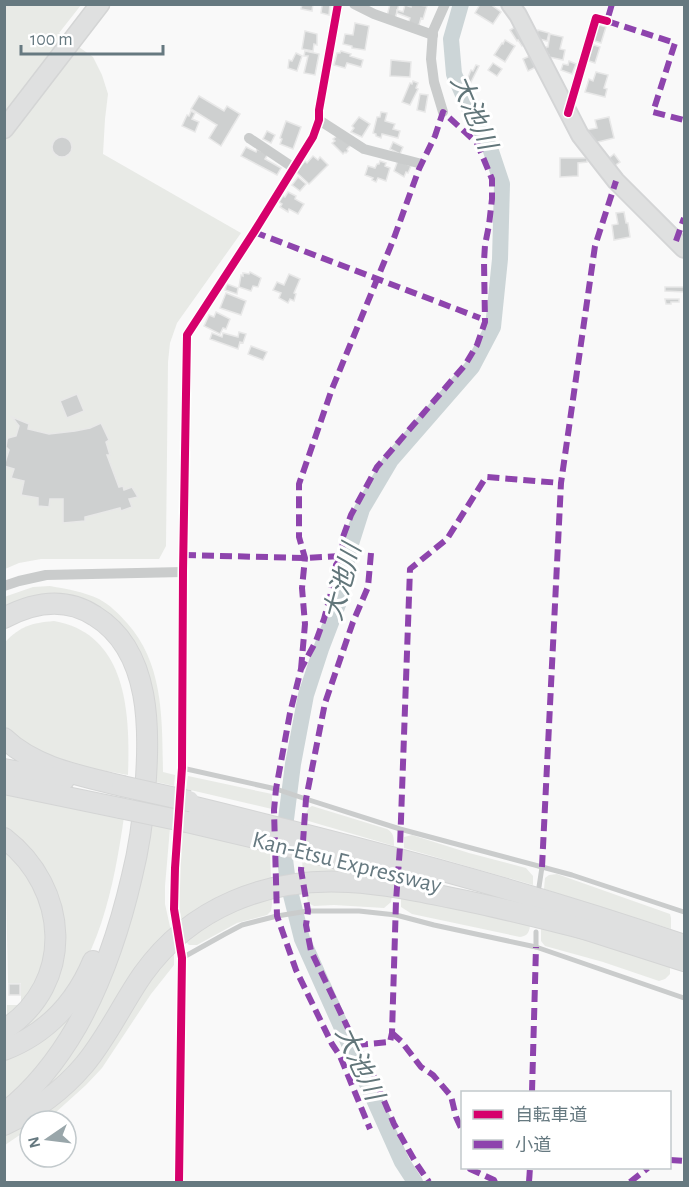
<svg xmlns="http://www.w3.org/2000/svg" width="689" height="1187" viewBox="0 0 689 1187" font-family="'Alegreya Sans','Noto Sans JP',sans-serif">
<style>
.green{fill:#e8eae6}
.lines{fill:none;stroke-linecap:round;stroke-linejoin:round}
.river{stroke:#ccd5d7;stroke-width:16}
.building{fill:#ced0d0;stroke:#e8e8e8;stroke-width:1.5}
.minor-tunnel{stroke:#d4d9db;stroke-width:10;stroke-dasharray:10 5;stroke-linecap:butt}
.primary-casing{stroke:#d4d5d6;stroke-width:20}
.trunk-casing{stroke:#d4d5d5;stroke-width:21}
.motorway-casing{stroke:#d4d5d5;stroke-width:22}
.service{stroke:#cacccc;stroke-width:5}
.minor{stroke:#cacccc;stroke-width:10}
.primary{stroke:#dfe0e0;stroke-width:16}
.trunk{stroke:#dfe0e0;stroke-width:18}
.motorway{stroke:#dfe0e0;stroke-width:20}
.motorway-bridge-casing{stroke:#d4d5d5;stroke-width:22;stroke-linecap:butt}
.motorway-bridge{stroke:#dfe0e0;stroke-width:20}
.quiet{stroke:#8e44ad;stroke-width:6;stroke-dasharray:12 6;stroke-linecap:butt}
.cycleway-casing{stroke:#fff;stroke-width:11}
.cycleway{stroke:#d6006c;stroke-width:8}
.labels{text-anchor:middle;stroke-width:6;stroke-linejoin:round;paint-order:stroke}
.street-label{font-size:24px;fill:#667980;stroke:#fff}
.water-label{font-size:26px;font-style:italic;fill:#62767a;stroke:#fff}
</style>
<rect width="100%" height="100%" fill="#f9f9f9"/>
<g class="green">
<path d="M5 5H81L59 33 93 57 102 75 108 94 105 119 103 154 241 233 177 323 170 343 168 362 166 546 159 559H41L19 563 5 569Z"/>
<path d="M50 586C67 589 84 592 99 599 110 605 119 614 127 623 164 664 162 720 163 772L175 775 174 786 152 781 150 697 97 610 5 608V597L7 596 33 587Z"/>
<path d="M54 621C128 634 130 715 128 775L79 766 39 753 8 732 5 728V642C21 626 31 623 54 621Z"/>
<path d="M188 776 272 794V809L186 789Z"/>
<path d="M5 795 124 817C114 886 99 965 47 1015 37 1025 17 1035 5 1043L35 1012 60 903 51 879 41 864 5 830Z"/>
<path d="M312 806 387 829C394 833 394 838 394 846L305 820C306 814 306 809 312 806Z"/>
<path d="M147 823 170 828 165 886V904L171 931 99 1028 77 1061 42 1094 41 1086 58 1066Z"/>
<path d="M182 830 270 851 271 879 182 922 178 904Z"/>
<path d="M412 835 469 853 526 868 533 876V885L404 848V837Z"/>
<path d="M5 847 9 850 48 908 46 964 27 1001 5 1022V1015H7V1005H21V983H8Z"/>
<path d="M302 859 382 878 303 874Z"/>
<path d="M557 874 670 914 671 918V929L544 889 545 878 549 875Z"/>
<path d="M305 887 392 895 391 902 384 908 334 905 314 906 308 903Z"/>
<path d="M272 893V904L271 911 267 915 237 923 197 945H189L185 941 201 924Z"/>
<path d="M401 896 530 926C529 933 527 936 520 937L412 914 401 907Z"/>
<path d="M541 928 610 947 670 967V974L665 979 659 981 603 962 545 946 541 941Z"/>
<path d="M174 947V965L151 994 102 1068 86 1085 55 1113 42 1121H30V1128L5 1145V1132L37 1114Z"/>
<path d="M83 995 66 1027 39 1069 5 1102V1057Z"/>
</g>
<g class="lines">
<path class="river" d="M415 1182 402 1162 302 939 288 883 283 843 293 764 306 695 321 649 339 602 349 550 362 509 391 460 472 367 493 327 500 259 502 184 490 148 468 106 454 74 451 39 461 4"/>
</g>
<g class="building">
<path d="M302 4H313L312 11 301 9Z"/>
<path d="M320 4H330L329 15 321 13 322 6Z"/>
<path d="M390 4H399L395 19 387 16Z"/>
<path d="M411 4 427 6 423 19 421 18 419 25 408 24 410 18 397 13V10L403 12 405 5 411 7Z"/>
<path d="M479 4H490L501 12 493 24 475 13 479 6Z"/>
<path d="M355 23 369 26 365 50 352 48V46L343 44 345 34 353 35Z"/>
<path d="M596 24 606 27 601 43 592 40Z"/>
<path d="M515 27 525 44 522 46 518 40 517 41 510 30Z"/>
<path d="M538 30 549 33 547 41 536 38Z"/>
<path d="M305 31 317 34V45L314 44 313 51 302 49Z"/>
<path d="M550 34 563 37 560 49 565 50 563 60 549 57V55L544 54 546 47H548Z"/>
<path d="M505 40 515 46 505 62 494 55 502 43 503 44Z"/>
<path d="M591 44 600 47 595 63 586 60Z"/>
<path d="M305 51 319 54 315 75 304 73 308 56H304Z"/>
<path d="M341 51 351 54 350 56 363 60 361 67 347 63 345 68 334 65 337 53H340Z"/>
<path d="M296 53 302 56 297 71 288 68 289 60 292 61Z"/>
<path d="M532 55 536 67 528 71 523 59Z"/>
<path d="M391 60 411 62 410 77 390 76Z"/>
<path d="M569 61 576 64 572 74 561 70 563 64 568 65Z"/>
<path d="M493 63 502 69 497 76 488 70Z"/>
<path d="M476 65 479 66 471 82 467 80 471 70 473 71Z"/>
<path d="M596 72 608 75 604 88 607 89 605 97 585 92 589 79 593 81Z"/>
<path d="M413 81 418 83 416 88 418 89 410 105 402 102 410 83 412 84Z"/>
<path d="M420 94 428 95 425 112 417 110Z"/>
<path d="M199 96 224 111 227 106 240 114 221 146 209 138 217 125 191 109Z"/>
<path d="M191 111 195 113 192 119 199 122 195 132 182 126 187 115 189 116Z"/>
<path d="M381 112 387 113 385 121 395 124 393 129 400 131 398 138 382 134 381 138 376 136V134L373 133 377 117H380Z"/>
<path d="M359 117 370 124 362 137 351 132 354 128 352 126Z"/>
<path d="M609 117 614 138 590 144 586 130 597 128 595 120Z"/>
<path d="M286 121 301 127 293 149 280 144 282 139 280 138Z"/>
<path d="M267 131 275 135 271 143 263 139Z"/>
<path d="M337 136 351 145 347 149 348 151 346 153 345 152 343 154 332 143 335 141 333 139Z"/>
<circle cx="62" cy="147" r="10"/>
<path d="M393 142 403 147 400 154 390 149Z"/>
<path d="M246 147 256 152 257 149 268 154 265 159 281 168 277 175 241 156Z"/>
<path d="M614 154 620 162 614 166 608 159Z"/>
<path d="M313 156 318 160 320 157 328 165 309 184 296 172 305 161 307 163Z"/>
<path d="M560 158H587V162L578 163V176L560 177Z"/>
<path d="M398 160 411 166 408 173 406 172 404 177 394 171Z"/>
<path d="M380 161 386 163 385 166 390 168 386 181 378 178 376 182 372 180 373 178 365 175 368 166 375 168 377 164H379Z"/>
<path d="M298 177 306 184 300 191 292 185Z"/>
<path d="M288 192 296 196 295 199 304 204 298 214 289 209 288 212 280 207 282 204 279 202 283 196 285 197Z"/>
<path d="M624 212 626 223H628L630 237 614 240 612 225 618 224 616 213Z"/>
<path d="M250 272 261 278 258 287 253 286 251 291 239 287 241 275 243 276V273L249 274Z"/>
<path d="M289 274 300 279 294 293 296 294 294 301 290 299 288 303 279 298 281 293 273 290 277 282 284 285Z"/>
<path d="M227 284 238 288 237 294 225 290Z"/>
<path d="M665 287H684V292L665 291Z"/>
<path d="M226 293 246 301 241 315 220 308Z"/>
<path d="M665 299H679V302H671V304H666Z"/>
<path d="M216 312 230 319 226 329 223 328 220 334 204 326 209 315 214 317Z"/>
<path d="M239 332 246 334 243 343 240 342 238 349 210 339 212 333 222 337 223 333 238 337Z"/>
<path d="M251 346 267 352 263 360 248 354Z"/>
<path d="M77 394 84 411 67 418 60 401Z"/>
<path d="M12 417 29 424 28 429 49 434 75 431 90 428 101 423 109 440 106 442 110 455H107L119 487 123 486 124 490 132 487 138 497 129 499 132 507 121 511 120 508 85 517V521L63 523V499H50L49 507 38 506V498L21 495 24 481 11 478 14 469 4 466 9 450 6 447 7 440 8 438 16 436 19 426Z"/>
<rect x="9" y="984" width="11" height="11"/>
</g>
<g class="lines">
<path class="minor-tunnel" d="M174 909 182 958"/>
<defs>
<path id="primary" d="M510 4 518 15 580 135 616 181 684 249"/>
<path id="trunk" d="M4 129 100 4"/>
<g id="motorway">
<path d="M4 618C34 602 66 597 95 616 152 651 150 732 145 791 143 820 139 848 132 876 120 928 103 979 77 1026 58 1059 35 1089 4 1113"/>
<path d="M4 738C35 768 82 776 122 786"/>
<path d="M4 769 64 780"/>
<path d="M4 784 120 808"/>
<path d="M187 805C355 846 521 889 684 945"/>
<path d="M187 822 268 841 423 881"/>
<path d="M4 838C69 888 76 983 4 1030"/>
<path d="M578 927 684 961"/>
<path d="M4 1050C46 1034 76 1002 93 961"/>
<path d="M4 1125C34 1111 62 1091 84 1065 107 1038 122 1004 143 974 191 907 268 877 349 882 384 884 418 891 452 898 498 907 544 919 589 930"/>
</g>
</defs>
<use href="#primary" class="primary-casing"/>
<use href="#trunk" class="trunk-casing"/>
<use href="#motorway" class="motorway-casing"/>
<g class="service">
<path d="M182 768 276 789 306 799 400 829 572 875 684 912"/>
<path d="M539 887 542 867"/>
<path d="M536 947V932"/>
<path d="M182 958 225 934 242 925 277 916 308 911H359L396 915 434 925 536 947 684 998"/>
</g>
<g class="minor">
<path d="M354 4 374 14 433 35"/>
<path d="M443 112 434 82 431 59 433 31 445 4"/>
<path d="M568 112 596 18 607 21"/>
<path d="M319 120 364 149 418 163"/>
<path d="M249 138 294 168"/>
<path d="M4 586 19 581 46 575 183 572"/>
<path d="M180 801 182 768 183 572 187 335 254 232 313 137 319 120V110L338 4"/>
<path d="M174 909 175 868 179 817"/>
<path d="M179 1182 182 958"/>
</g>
<use href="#primary" class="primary"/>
<use href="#trunk" class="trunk"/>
<use href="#motorway" class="motorway"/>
<defs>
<g id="motorway-bridge">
<path d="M122 786 189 801"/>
<path d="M120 808 187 822"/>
</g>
</defs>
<use href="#motorway-bridge" class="motorway-bridge-casing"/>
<use href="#motorway-bridge" class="motorway-bridge"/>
<g class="quiet">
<path d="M612 4 607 21 675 43 653 112 684 120"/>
<path d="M254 232 480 318"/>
<path d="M676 241 684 218"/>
<path d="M371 553 368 587 353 622 325 703 306 799 301 870 308 911 306 925 311 951 356 1045 373 1075 394 1124 416 1163 429 1182"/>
<path d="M184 555 305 558 342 556"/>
<path d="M301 669 305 624 302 588 305 558 299 537V484L332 389 394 238 419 169 435 136 443 112 477 143 492 179V199L489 225 485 245 484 261 485 322 477 345 465 365 377 467 351 515 343 537 342 556 336 565 330 597 324 619 316 641 301 669 290 713 276 789 274 810 277 916 296 970 332 1044 340 1056 370 1129"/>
<path d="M542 867 561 483 595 246 616 181"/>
<path d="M392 1033 401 1041 421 1067 433 1075 451 1096 456 1117 462 1130"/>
<path d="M356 1045 390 1042 392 1033 396 901 400 847 410 569 447 539 486 477 561 483"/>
<path d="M532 1092 536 947"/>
<path d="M670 1160 684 1161"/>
<path d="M470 1168V1169L494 1180 495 1182"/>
<path d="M529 1182 530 1168"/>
<path d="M630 1182 648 1168"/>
</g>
<defs>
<g id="cycleway">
<path d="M568 113 596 18 607 21"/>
<path d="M179 1182 182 958 174 909 175 868 182 768 183 572 187 335 254 232 313 137 319 120V110L338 4"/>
</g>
</defs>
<use href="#cycleway" class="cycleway-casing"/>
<use href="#cycleway" class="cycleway"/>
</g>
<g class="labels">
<g class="street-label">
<text transform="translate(347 862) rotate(14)" y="8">Kan-Etsu Expressway</text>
</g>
<g class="water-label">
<text transform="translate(474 112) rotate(67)" y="9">大池川</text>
<text transform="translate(342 582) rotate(-75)" y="9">大池川</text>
<text transform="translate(360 1063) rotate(65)" y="9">大池川</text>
</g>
</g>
<rect width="689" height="1187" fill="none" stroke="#667980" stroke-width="12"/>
<rect x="461" y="1091" width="210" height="78" fill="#ffffff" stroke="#c2c9cc" stroke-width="1.5"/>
<rect x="473" y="1110" width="30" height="9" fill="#d6006c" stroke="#c2c9cc" stroke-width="1.5"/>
<text x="515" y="1121" font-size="18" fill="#667980">自転車道</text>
<rect x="473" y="1140" width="30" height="9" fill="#8e44ad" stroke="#c2c9cc" stroke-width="1.5"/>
<text x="515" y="1151" font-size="18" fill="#667980">小道</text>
<g transform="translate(48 1139) rotate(256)"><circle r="28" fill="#ffffff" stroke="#c2c9cc" stroke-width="1.5"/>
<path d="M0-4.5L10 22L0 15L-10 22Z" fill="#99a6aa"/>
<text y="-9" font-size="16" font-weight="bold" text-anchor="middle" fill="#667980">N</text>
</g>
<path d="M21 45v9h142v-9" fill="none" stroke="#667980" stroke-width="3"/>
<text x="30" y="45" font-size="18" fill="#667980" stroke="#ffffff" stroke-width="4.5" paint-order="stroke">100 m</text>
</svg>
